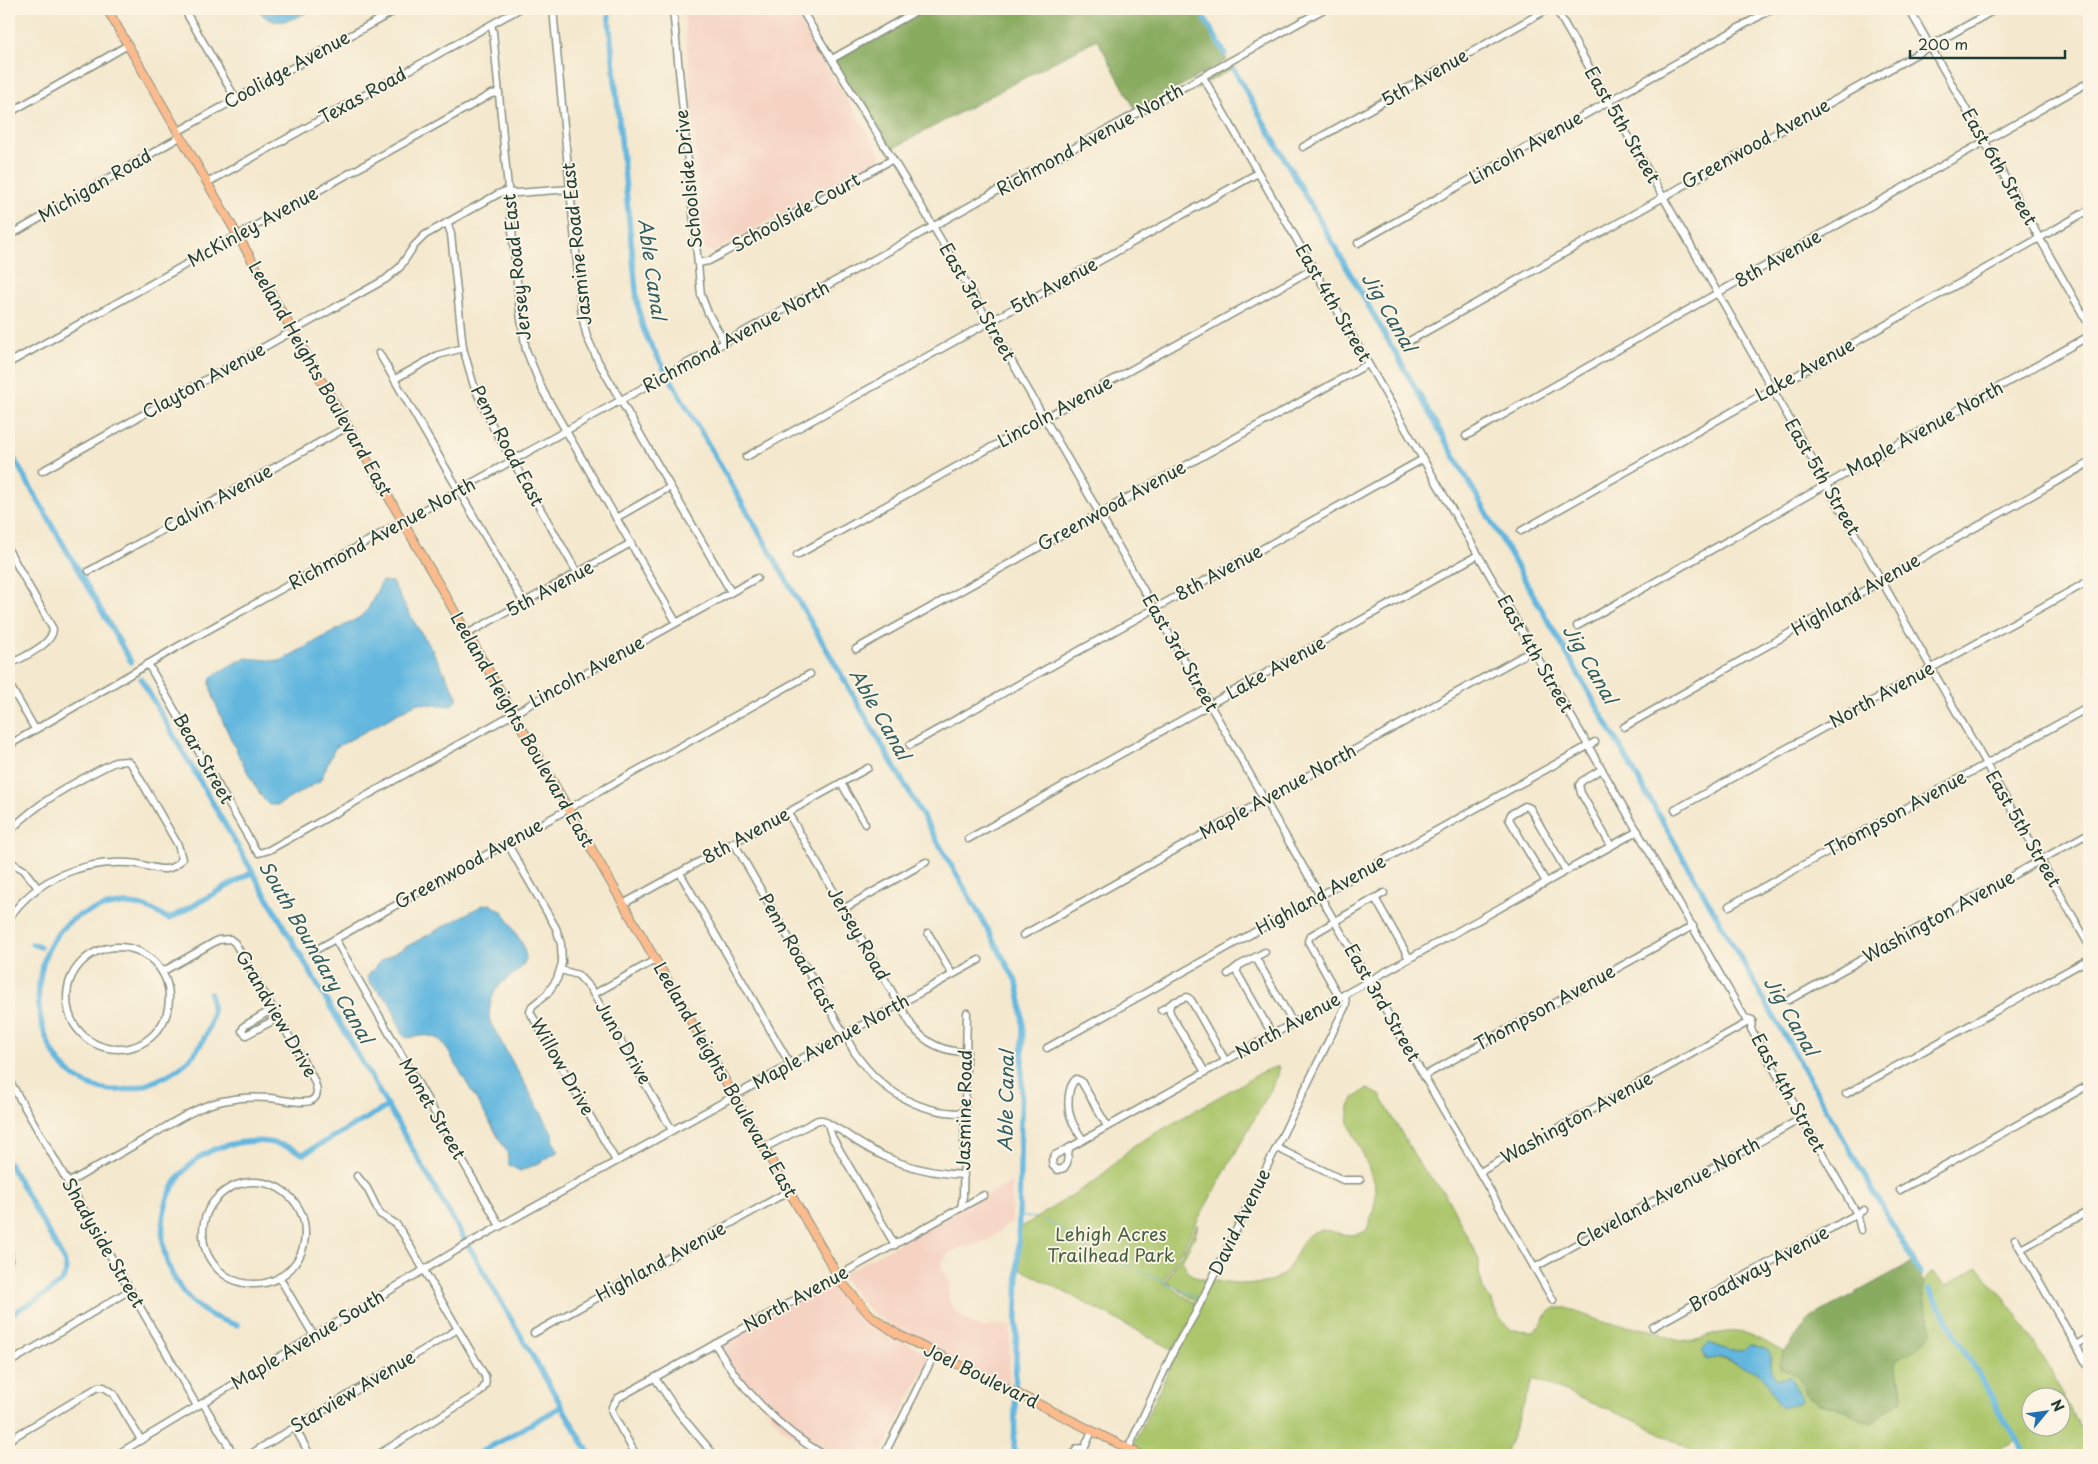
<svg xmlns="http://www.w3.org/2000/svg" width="2098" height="1464" viewBox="0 0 2098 1464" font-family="'Playpen Sans',sans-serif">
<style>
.built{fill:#f5d2c2}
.green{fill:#acc66c;stroke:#668250;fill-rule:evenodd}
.forest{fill:#89ab60;stroke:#54744a}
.water{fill:#63b7df;stroke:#417a8a}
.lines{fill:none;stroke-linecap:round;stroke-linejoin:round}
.stream{stroke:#63b7df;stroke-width:1}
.canal{stroke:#63b7df;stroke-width:5.5}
.minor-casing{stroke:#8a9281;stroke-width:9}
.major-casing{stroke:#8a9281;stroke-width:10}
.minor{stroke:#fff;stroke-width:6}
.major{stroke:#fbbb8d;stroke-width:8}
.labels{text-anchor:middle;stroke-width:4;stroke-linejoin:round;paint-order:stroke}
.street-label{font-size:18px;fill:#1f3d34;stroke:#fcf5e5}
.park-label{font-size:18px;fill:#425f42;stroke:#fcf5e5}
.water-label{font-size:19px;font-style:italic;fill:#305c5f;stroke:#fcf5e5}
</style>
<rect width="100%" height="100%" fill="#fcf5e5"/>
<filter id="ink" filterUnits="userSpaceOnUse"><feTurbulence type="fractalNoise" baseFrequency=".02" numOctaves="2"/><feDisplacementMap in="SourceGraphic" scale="10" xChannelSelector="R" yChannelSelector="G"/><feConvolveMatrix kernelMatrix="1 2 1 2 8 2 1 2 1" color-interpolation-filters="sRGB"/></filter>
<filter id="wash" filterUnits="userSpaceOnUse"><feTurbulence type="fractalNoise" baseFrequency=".0096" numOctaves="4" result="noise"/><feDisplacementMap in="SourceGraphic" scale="20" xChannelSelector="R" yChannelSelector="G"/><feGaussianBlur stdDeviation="1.12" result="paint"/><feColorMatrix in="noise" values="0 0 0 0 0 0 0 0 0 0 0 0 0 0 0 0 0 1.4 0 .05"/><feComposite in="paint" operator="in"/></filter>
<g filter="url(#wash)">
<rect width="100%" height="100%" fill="#f4e8ce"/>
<g class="built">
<path d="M685 9H792L880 153V158L713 252 704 249 684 12Z"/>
<path d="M1012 1182V1221L988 1240 979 1244 956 1249 948 1254 943 1259 941 1266 950 1284 948 1291 949 1299 954 1309 961 1316 978 1327 985 1328 996 1324 1011 1326 1009 1387 906 1336 872 1313 853 1292 841 1275Z"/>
<path d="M835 1278 848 1296 868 1317 912 1346 931 1355 881 1455H822L780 1426 715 1347Z"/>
</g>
<g class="green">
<path d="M1279 1066 1275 1082 1163 1282 1199 1306 1174 1350 1019 1268 1020 1228 1098 1179 1133 1146 1264 1071Z"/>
<path d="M1368 1089 1380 1095 1421 1167 1441 1189 1451 1204 1479 1260V1273L1483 1289 1492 1302 1499 1317 1512 1330 1532 1331 1540 1326 1548 1313 1555 1308H1566L1606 1323 1656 1331C1694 1355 1705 1329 1738 1332 1751 1333 1772 1346 1785 1351L1781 1358 1784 1370C1808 1378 1797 1381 1807 1397L1846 1410 1865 1421 1874 1423C1884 1412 1895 1406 1903 1394L1895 1363 1898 1358 1927 1340 1930 1321 1923 1296 1922 1287 1929 1274 1933 1272 1945 1286 1978 1267C1992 1286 2009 1301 2021 1321 2046 1361 2067 1404 2089 1445V1455H2026L2017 1439 1987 1455H1698L1670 1438 1636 1421 1533 1379 1505 1455H1147L1132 1448 1200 1304 1166 1281 1198 1224 1195 1236 1182 1260C1185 1267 1189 1274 1197 1277 1205 1281 1218 1281 1227 1282 1247 1284 1269 1288 1285 1272 1296 1261 1300 1237 1314 1232 1330 1225 1347 1243 1367 1230 1371 1217 1378 1202 1375 1188 1371 1173 1365 1157 1358 1144 1354 1135 1348 1125 1348 1115 1347 1103 1358 1092 1368 1089ZM1709 1343 1730 1351H1744L1751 1344 1767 1350 1771 1355C1769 1365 1769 1375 1779 1379L1787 1377 1775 1399 1772 1388 1759 1372 1716 1357ZM2030 1396H2060V1426H2030Z"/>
</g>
<g class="forest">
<path d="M926 9H1198L1227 60 1136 111 1097 39 888 151 833 61Z"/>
<path d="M1230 65 1232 69 1141 119 1139 116Z"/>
<path d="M1912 1262 1925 1284C1920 1292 1930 1322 1933 1332L1927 1340 1916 1349 1898 1358 1895 1363 1903 1394 1902 1401 1885 1411 1874 1423 1865 1421 1846 1410 1818 1404 1805 1393C1805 1374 1792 1376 1780 1367L1779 1363 1785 1351 1810 1318Z"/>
</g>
<g class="water">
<path d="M258 9H315C294 18 274 32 258 9Z"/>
<path d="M382 581 392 582 416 625 431 648 457 696V700L450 706 417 703 335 748 320 781 278 805H269C256 796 211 701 210 684 210 682 211 679 211 677L229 666 246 658 280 661 360 617 368 609Z"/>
<path d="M490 904 503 912 523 945 526 958C522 972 511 974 501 984 491 993 488 1009 490 1022L554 1136 552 1140 559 1151 539 1163 520 1171 509 1165 507 1152 444 1044C434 1032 421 1036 407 1038L403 1035 390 1003 369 982 367 977 380 961 483 905Z"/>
<path d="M1709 1343 1730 1351H1744L1751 1344 1767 1350 1771 1355C1769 1365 1769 1375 1779 1379L1791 1377 1801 1400 1799 1403 1783 1408 1777 1403 1767 1381 1759 1373 1720 1357 1707 1360 1702 1350Z"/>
</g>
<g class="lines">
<g class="stream">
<path d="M1020 1216 1037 1218"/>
<path d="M1044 1220 1077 1238"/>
<path d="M1085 1244 1092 1254 1133 1267"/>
<path d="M1138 1270 1199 1298"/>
</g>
<g class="canal">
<path d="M608 9 637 300 642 325 648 340 973 903 1017 983 1021 1002 1023 1024 1014 1455"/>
<path d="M1199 9 1225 54"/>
<path d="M1234 70 1920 1273"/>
<path d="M9 450 131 662"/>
<path d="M141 679 465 1240"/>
<path d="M32 944 40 947"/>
<path d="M210 993C211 1000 213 1009 212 1016 207 1041 191 1063 168 1075 42 1143 0 962 78 916 98 907 124 900 145 907 153 910 161 915 169 919L253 872"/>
<path d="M9 1163 64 1260C65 1264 66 1269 66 1272 64 1288 22 1307 9 1315"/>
<path d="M470 1248 590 1455"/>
<path d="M1929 1289 2025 1455"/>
<path d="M238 1325C139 1304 136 1159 237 1143 262 1139 281 1142 303 1154L388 1106"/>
<path d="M476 1455 561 1407"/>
</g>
</g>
</g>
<g filter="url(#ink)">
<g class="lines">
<defs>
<g id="minor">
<path d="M184 9 236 99"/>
<path d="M553 9 582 316 587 337 598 361 731 592"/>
<path d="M673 9 701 295 708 313 725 343"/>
<path d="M801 9 920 204 989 322 1553 1300"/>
<path d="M1556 9 2089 945"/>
<path d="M1909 9 2089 325"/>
<path d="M491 25 493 32 520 313 526 350 543 391 676 622"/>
<path d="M832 59 920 9"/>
<path d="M1203 77 1745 1018 1752 1020 1751 1029 1857 1214 1861 1230"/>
<path d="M9 113 128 45"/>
<path d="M177 132 398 9"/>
<path d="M1303 147 1548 9"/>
<path d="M207 183 519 9"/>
<path d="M447 222 451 234 463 348 474 386 493 427 578 574"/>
<path d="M9 236 180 137"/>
<path d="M1358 243 1772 9"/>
<path d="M698 263 709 261 893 159"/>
<path d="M1411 340 1996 9"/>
<path d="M379 353 524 603"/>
<path d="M9 363 472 105 491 94 499 93"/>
<path d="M395 379 438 355 463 348"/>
<path d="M1466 436 2089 82"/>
<path d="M746 457 1258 173"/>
<path d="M42 471 386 279 400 267 414 246 425 235 498 194 503 192 517 193 570 189"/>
<path d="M616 518 670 487"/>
<path d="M1521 531 2089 210"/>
<path d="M9 551 53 629C53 645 22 657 9 665"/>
<path d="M797 555 1313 269"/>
<path d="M89 571 347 427"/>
<path d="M1577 626 2089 336"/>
<path d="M467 634 631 543"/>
<path d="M856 649 1368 364"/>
<path d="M148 664 255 849 259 853 269 850 757 578"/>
<path d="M9 684 35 729"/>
<path d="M1624 727 2089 463"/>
<path d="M9 745 179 646 1324 9"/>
<path d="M910 745 1423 459"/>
<path d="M1602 769 1582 781 1579 785 1581 793 1611 846"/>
<path d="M841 783 865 824"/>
<path d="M1675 810 2089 581"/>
<path d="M788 813 912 1026C926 1044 944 1052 967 1052"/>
<path d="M9 832C37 802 78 780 115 762L127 761 132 765 178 845 182 859C178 864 173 868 166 869 155 870 141 863 129 863 82 860 36 879 9 918"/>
<path d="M968 839 1478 555"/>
<path d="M507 843 556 928 561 944 562 963 557 979 547 994 532 1006 530 1012 616 1161"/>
<path d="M734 843 855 1053C881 1091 919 1114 965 1113"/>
<path d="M9 861 24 870 38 888"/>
<path d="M680 873 790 1064"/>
<path d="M1546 882 1509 819 1511 814 1525 806 1530 808 1566 871"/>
<path d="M1375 898 1409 958"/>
<path d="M623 904 868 768"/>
<path d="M1729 906 2089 707"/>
<path d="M843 909 926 862"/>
<path d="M928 933 952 974"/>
<path d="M1023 935 1533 650"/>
<path d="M335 939 500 1226"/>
<circle cx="118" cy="998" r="51"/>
<path d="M312 952 810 674"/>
<path d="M1254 959 1257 960 1293 1023"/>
<path d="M1238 968 1236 971 1272 1034"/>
<path d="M561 970 578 975 590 988 672 1130"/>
<path d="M1228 974 1238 966 1265 952"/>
<path d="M594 994 655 960"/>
<path d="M1339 997 1308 941 1310 936 1384 893"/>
<path d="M1789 1000 2089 833"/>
<path d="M273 1009 244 1026 242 1031 246 1035 278 1018"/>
<path d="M1161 1010 1171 1004"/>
<path d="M1047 1048 1595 742"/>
<path d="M1205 1072 1170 1013 1169 1007 1173 1002 1187 997 1191 1000 1225 1060"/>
<path d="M1424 1076 1693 926"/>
<path d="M9 1080 197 1406"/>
<path d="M1846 1094 2089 959"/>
<path d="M828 1124 832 1137 895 1245"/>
<path d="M1083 1140C1079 1133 1073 1126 1071 1118 1067 1108 1067 1087 1076 1079L1081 1081 1107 1126"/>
<path d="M764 1148 818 1120H823C830 1125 837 1128 843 1132 880 1159 918 1173 964 1175"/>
<path d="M1069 1148 1638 831"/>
<path d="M1069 1148 1067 1163 1064 1168 1058 1170 1053 1166 1052 1160 1055 1155Z"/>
<path d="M1277 1148 1343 1180H1360"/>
<path d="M1480 1172 1752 1020"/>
<path d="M357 1176 367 1188 380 1214 396 1224 403 1234 485 1376C487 1384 485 1387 479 1393L377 1455"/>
<circle cx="254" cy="1233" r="51"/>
<path d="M68 1183C96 1167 124 1151 152 1135 176 1121 200 1104 228 1100 242 1097 256 1097 270 1098 289 1100 331 1114 312 1076L235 943 230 939 218 940 162 972"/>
<path d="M1900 1190 2089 1085"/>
<path d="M961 1208 963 1196 967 1013"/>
<path d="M2015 1239 2089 1368"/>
<path d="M2021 1249 2089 1211"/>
<path d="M9 1252V1260"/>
<path d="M1534 1268 1802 1118"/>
<path d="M279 1277 314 1336"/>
<path d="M1653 1327 1864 1210"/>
<path d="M534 1333 789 1191"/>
<path d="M715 1344C741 1389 779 1429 824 1455"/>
<path d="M2076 1345 2089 1337"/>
<path d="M9 1363 130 1290"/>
<path d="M655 1378 678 1412 714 1455"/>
<path d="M203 1403 234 1455"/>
<path d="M295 1428 310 1455"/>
<path d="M9 1440 98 1387H104L113 1393 141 1440"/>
<path d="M1084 1449 1092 1431"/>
<path d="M1128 1449 1174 1350 1195 1314 1346 1005 1345 994"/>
<path d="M116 1455 457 1250 979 960"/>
<path d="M249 1455 458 1329"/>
<path d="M636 1455 612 1413V1407L618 1398 984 1195"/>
<path d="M884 1455 935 1353"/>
<path d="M1073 1455 1077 1449C1082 1447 1086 1450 1088 1455"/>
</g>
<path id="major" d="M107 9 842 1283 870 1315 897 1334 1141 1455"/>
</defs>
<use href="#minor" class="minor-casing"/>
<use href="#major" class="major-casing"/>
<use href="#minor" class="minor"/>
<use href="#major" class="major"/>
</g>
</g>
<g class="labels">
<g class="street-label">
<text transform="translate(287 70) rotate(-29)" y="6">Coolidge Avenue</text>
<text transform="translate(1425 78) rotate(-30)" y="6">5th Avenue</text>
<text transform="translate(363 96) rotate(-29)" y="6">Texas Road</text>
<text transform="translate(1622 125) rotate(60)" y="6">East 5th Street</text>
<text transform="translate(1090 140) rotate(-29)" y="6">Richmond Avenue North</text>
<text transform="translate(1756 144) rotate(-29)" y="6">Greenwood Avenue</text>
<text transform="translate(1526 148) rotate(-30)" y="6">Lincoln Avenue</text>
<text transform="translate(1999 167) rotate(60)" y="6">East 6th Street</text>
<text transform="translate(689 179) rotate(-96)" y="6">Schoolside Drive</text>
<text transform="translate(95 186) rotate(-30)" y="6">Michigan Road</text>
<text transform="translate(796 213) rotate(-29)" y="6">Schoolside Court</text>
<text transform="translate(253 227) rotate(-29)" y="6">McKinley Avenue</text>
<text transform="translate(577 244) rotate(-96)" y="6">Jasmine Road East</text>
<text transform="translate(1778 259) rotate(-30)" y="6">8th Avenue</text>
<text transform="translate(517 267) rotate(-96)" y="6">Jersey Road East</text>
<text transform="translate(1054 286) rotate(-29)" y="6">5th Avenue</text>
<text transform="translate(977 302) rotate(60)" y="6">East 3rd Street</text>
<text transform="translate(1333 303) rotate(60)" y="6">East 4th Street</text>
<text transform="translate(736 337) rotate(-29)" y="6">Richmond Avenue North</text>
<text transform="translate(1805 370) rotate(-29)" y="6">Lake Avenue</text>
<text transform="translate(320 379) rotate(60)" y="6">Leeland Heights Boulevard East</text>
<text transform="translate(204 381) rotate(-29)" y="6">Clayton Avenue</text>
<text transform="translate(1055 412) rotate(-29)" y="6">Lincoln Avenue</text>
<text transform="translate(1925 429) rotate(-29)" y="6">Maple Avenue North</text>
<text transform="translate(507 446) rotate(62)" y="6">Penn Road East</text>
<text transform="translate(1822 477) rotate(60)" y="6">East 5th Street</text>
<text transform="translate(218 499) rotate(-29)" y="6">Calvin Avenue</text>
<text transform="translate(1112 506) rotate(-29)" y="6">Greenwood Avenue</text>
<text transform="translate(382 534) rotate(-29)" y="6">Richmond Avenue North</text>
<text transform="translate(1219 573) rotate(-29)" y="6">8th Avenue</text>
<text transform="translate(550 589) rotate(-29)" y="6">5th Avenue</text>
<text transform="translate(1856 595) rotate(-30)" y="6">Highland Avenue</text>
<text transform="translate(1180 653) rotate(60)" y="6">East 3rd Street</text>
<text transform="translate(1535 654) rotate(60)" y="6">East 4th Street</text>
<text transform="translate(1276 668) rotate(-29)" y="6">Lake Avenue</text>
<text transform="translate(587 672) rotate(-29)" y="6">Lincoln Avenue</text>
<text transform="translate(1882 695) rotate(-29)" y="6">North Avenue</text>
<text transform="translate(522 730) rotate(60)" y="6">Leeland Heights Boulevard East</text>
<text transform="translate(203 759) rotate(60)" y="6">Bear Street</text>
<text transform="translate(1278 792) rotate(-29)" y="6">Maple Avenue North</text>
<text transform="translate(1896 814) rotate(-29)" y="6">Thompson Avenue</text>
<text transform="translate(2023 829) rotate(60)" y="6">East 5th Street</text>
<text transform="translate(746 836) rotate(-29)" y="6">8th Avenue</text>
<text transform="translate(469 864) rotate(-29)" y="6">Greenwood Avenue</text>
<text transform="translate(1321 895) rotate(-29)" y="6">Highland Avenue</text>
<text transform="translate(1939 917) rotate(-29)" y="6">Washington Avenue</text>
<text transform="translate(858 934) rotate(60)" y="6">Jersey Road</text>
<text transform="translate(797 953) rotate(60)" y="6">Penn Road East</text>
<text transform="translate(1382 1003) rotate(60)" y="6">East 3rd Street</text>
<text transform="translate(1545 1008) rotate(-29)" y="6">Thompson Avenue</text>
<text transform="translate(276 1014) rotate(60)" y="6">Grandview Drive</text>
<text transform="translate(1288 1026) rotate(-29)" y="6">North Avenue</text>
<text transform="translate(831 1042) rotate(-29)" y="6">Maple Avenue North</text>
<text transform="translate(623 1043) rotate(60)" y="6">Juno Drive</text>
<text transform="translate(562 1067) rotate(60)" y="6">Willow Drive</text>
<text transform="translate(725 1080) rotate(60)" y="6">Leeland Heights Boulevard East</text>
<text transform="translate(1788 1093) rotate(61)" y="6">East 4th Street</text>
<text transform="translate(432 1109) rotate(60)" y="6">Monet Street</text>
<text transform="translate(965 1110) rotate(-89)" y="6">Jasmine Road</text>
<text transform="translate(1577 1118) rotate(-29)" y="6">Washington Avenue</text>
<text transform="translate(1668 1193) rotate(-29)" y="6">Cleveland Avenue North</text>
<text transform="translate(1240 1222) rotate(-64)" y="6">David Avenue</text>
<text transform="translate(103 1243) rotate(60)" y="6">Shadyside Street</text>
<text transform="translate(661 1262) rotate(-29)" y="6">Highland Avenue</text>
<text transform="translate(1759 1269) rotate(-29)" y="6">Broadway Avenue</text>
<text transform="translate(796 1299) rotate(-29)" y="6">North Avenue</text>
<text transform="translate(308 1340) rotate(-31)" y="6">Maple Avenue South</text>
<text transform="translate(981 1376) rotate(26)" y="6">Joel Boulevard</text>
<text transform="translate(353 1392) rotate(-31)" y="6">Starview Avenue</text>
</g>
<g class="park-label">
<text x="1111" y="1241">Lehigh Acres<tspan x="1111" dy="21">Trailhead Park</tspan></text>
</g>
<g class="water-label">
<text transform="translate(652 269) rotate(82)" y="7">Able Canal</text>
<text transform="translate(1389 312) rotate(60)" y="7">Jig Canal</text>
<text transform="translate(1590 664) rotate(60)" y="7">Jig Canal</text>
<text transform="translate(880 714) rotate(60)" y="7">Able Canal</text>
<text transform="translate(316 952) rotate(60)" y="7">South Boundary Canal</text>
<text transform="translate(1791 1016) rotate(60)" y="7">Jig Canal</text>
<text transform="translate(1006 1101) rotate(-89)" y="7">Able Canal</text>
</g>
</g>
<rect width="2098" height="1464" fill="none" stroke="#fcf5e5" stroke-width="30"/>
<g transform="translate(2046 1412) rotate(61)"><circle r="24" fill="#fcf5e5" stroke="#a4ab9e"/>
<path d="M0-4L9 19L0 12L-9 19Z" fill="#1f6fb2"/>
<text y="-8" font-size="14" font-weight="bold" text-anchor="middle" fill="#1f3d34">N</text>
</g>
<path d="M1910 50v8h155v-8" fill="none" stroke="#1f3d34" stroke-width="2.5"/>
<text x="1918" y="50" font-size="15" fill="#1f3d34" stroke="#fcf5e5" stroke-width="4" paint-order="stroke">200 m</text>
</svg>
